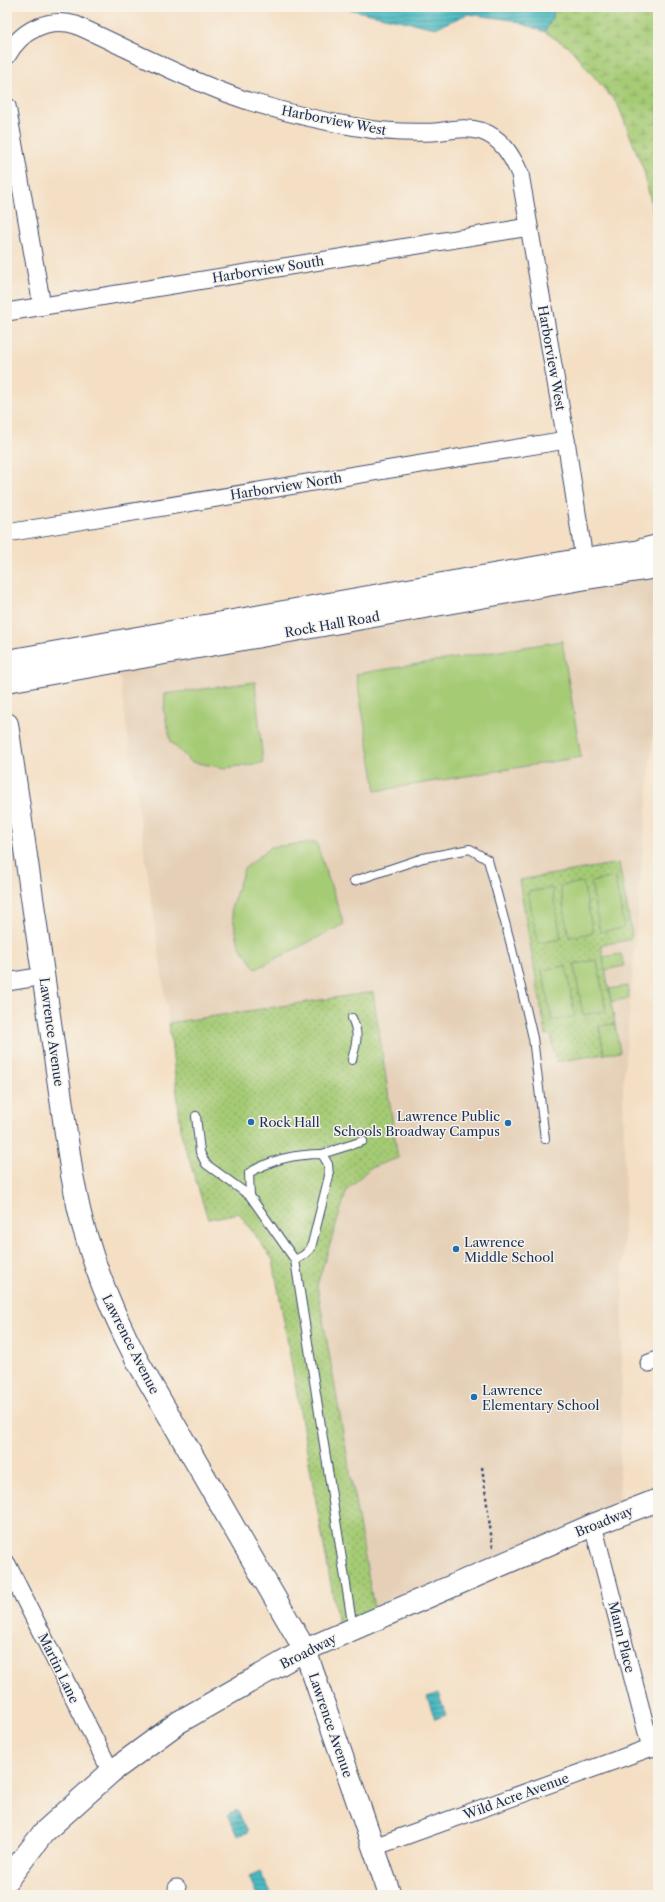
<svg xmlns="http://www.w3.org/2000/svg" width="665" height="1902" viewBox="0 0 665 1902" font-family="'Libre Caslon Text',serif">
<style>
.built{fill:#e5d0b7}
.wetland{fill:url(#wetland-marsh);stroke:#607d6a}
.park{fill:url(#park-dots);stroke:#607d6a}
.pitch{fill:#a5cb75;stroke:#607d6a}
.water{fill:url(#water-rules);stroke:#32748f}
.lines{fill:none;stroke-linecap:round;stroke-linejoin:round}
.lane-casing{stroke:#3c496d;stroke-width:10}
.street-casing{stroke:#3c496d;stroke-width:19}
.secondary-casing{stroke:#3c496d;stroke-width:24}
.highway-casing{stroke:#3c496d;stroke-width:24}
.path{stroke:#3c496d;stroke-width:2.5;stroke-dasharray:3 3;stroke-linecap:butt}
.lane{stroke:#fff;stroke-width:8}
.street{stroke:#fff;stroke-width:17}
.secondary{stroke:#fff;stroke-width:22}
.highway{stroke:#fff;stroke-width:22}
.poi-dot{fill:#1f6fb2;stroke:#f7f3e8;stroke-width:1.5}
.labels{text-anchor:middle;stroke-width:3;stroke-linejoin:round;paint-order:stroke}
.street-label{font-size:13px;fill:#1b2f5e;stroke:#f7f3e8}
.poi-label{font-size:13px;fill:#1b2f5e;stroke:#f7f3e8;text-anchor:start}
</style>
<defs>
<pattern id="wetland-marsh" width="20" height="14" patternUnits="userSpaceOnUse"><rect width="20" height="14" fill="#a5cb75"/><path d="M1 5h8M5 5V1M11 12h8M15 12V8" fill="none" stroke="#86a563"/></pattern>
<pattern id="park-dots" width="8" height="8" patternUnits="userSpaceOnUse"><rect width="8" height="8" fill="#a5cb75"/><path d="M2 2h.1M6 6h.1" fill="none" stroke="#86a563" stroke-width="1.8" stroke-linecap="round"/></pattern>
<pattern id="water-rules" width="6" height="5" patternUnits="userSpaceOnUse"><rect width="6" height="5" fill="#4ab9c0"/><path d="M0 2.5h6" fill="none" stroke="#3d979f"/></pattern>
</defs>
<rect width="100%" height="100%" fill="#f7f3e8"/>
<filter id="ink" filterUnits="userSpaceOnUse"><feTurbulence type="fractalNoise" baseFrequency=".025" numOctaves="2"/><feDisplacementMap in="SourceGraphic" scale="8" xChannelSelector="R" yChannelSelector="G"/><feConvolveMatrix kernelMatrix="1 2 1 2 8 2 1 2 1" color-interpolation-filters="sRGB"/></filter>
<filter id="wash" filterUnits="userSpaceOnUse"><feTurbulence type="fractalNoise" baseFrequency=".012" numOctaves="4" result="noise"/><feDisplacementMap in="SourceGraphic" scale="16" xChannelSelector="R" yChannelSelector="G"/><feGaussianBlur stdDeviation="0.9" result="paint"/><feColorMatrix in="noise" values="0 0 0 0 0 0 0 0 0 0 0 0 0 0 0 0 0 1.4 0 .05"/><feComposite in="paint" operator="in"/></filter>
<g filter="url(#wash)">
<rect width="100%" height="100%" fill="#f4dfc4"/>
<path class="built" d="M657 567 653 732 623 1087 625 1185 619 1515 376 1620 317 1285 347 1190 370 1168 398 1158 373 992 169 1023 117 661Z"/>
<path class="wetland" d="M554 7H658V235L644 171 618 105 570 48 545 32 553 16Z"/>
<g class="park">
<path d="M619 863 632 935 629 940 601 945 615 1024 599 1026 604 1054 556 1062 551 1035H546L519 880Z"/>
<path d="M373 992 398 1158 370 1168 347 1190 317 1285 376 1620 340 1636 273 1260 239 1213 208 1219 182 1137 169 1023Z"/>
</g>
<g class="pitch">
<path d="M562 641 581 757 376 791 356 674Z"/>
<path d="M255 682 263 763 225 768 191 762 171 742 164 711 165 694Z"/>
<path d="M316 842 344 924 256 969 239 945 231 909 244 869 271 847Z"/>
<path d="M615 877 624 928 600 932 591 882Z"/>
<path d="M583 882 593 933 569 937 560 886Z"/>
<path d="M552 888 561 939 538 943 528 892Z"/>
<path d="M621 954 624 966 605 970 603 957Z"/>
<path d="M597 960 606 1011 583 1015 574 964Z"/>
<path d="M566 966 575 1016 552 1021 542 970Z"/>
<path d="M627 986 629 998 611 1002 609 989Z"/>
<path d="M615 1024 620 1052 604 1054 599 1026Z"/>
</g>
<g class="water">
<path d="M338 7H554L553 16 545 32 512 20 468 14 435 28Z"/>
<path d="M438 1693 446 1715 435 1719 427 1697Z"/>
<path d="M237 1810 248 1832 238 1836 228 1814Z"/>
<path d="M260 1872 272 1895H257L249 1877Z"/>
</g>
</g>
<g filter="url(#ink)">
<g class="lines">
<defs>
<g id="lane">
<path d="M354 881 423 858 470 849 488 860 510 941 533 1038 545 1139"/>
<path d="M352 1018C360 1036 356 1042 352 1060"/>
<path d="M196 1116 200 1152 206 1164 250 1196"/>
<path d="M322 1154 363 1141"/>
<path d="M295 1260 304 1255 311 1248 329 1176 328 1164 322 1154C295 1154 272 1159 249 1173L250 1196 295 1260 353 1629"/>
</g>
<g id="street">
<path d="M7 56C21 30 48 17 76 25 133 51 189 81 248 101 284 112 320 121 357 127 382 132 407 133 433 132 448 131 465 126 481 131 501 137 512 156 520 174L566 440 584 559"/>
<path d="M7 106 42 306"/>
<path d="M7 312 529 227"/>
<path d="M7 533 566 440"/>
<path d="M7 982 44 976"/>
<path d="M649 1363 658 1360"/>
<path d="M593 1525 651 1748"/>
<path d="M7 1564 111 1772"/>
<path d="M374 1847 658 1745"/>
<path d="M177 1888 179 1895"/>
</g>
<g id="secondary">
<path d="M7 661 584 559 658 549"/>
<path d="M7 681 587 578 658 567"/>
<path d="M7 724 72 1175C76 1194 79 1214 85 1232 98 1278 116 1320 138 1362L305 1650 390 1895"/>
<path d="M7 1880 44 1832 111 1772 179 1722 305 1650 593 1525 658 1500"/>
</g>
<path id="highway" d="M642 550 658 546"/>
</defs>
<use href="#lane" class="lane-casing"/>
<use href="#street" class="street-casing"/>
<use href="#secondary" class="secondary-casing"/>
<use href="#highway" class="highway-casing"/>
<path class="path" d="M482 1467 493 1549"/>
<use href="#lane" class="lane"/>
<use href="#street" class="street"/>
<use href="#secondary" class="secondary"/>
<use href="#highway" class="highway"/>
</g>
</g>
<g class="poi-dot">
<circle cx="251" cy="1122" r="4"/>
<circle cx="508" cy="1123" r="4"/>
<circle cx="456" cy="1249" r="4"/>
<circle cx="474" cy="1397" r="4"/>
</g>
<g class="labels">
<g class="street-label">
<text transform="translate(334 120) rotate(11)" y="5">Harborview West</text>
<text transform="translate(268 269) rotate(-9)" y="5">Harborview South</text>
<text transform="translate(552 358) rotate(80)" y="5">Harborview West</text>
<text transform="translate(286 486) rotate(-9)" y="5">Harborview North</text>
<text transform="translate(332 624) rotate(-10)" y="5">Rock Hall Road</text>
<text transform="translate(52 1032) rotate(82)" y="5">Lawrence Avenue</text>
<text transform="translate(131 1344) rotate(63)" y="5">Lawrence Avenue</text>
<text transform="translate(604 1521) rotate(-22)" y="5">Broadway</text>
<text transform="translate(622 1637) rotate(76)" y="5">Mann Place</text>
<text transform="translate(308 1651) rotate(-27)" y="5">Broadway</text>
<text transform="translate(59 1668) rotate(64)" y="5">Martin Lane</text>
<text transform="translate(331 1725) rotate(71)" y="5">Lawrence Avenue</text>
<text transform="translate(516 1796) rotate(-20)" y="5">Wild Acre Avenue</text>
</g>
<g class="poi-label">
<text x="500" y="1121" text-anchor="end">Lawrence Public<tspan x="500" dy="15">Schools Broadway Campus</tspan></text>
<text x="259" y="1127">Rock Hall</text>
<text x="464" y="1247">Lawrence<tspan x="464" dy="15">Middle School</tspan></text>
<text x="482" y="1395">Lawrence<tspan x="482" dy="15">Elementary School</tspan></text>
</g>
</g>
<rect width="665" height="1902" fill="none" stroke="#f7f3e8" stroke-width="24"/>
</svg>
